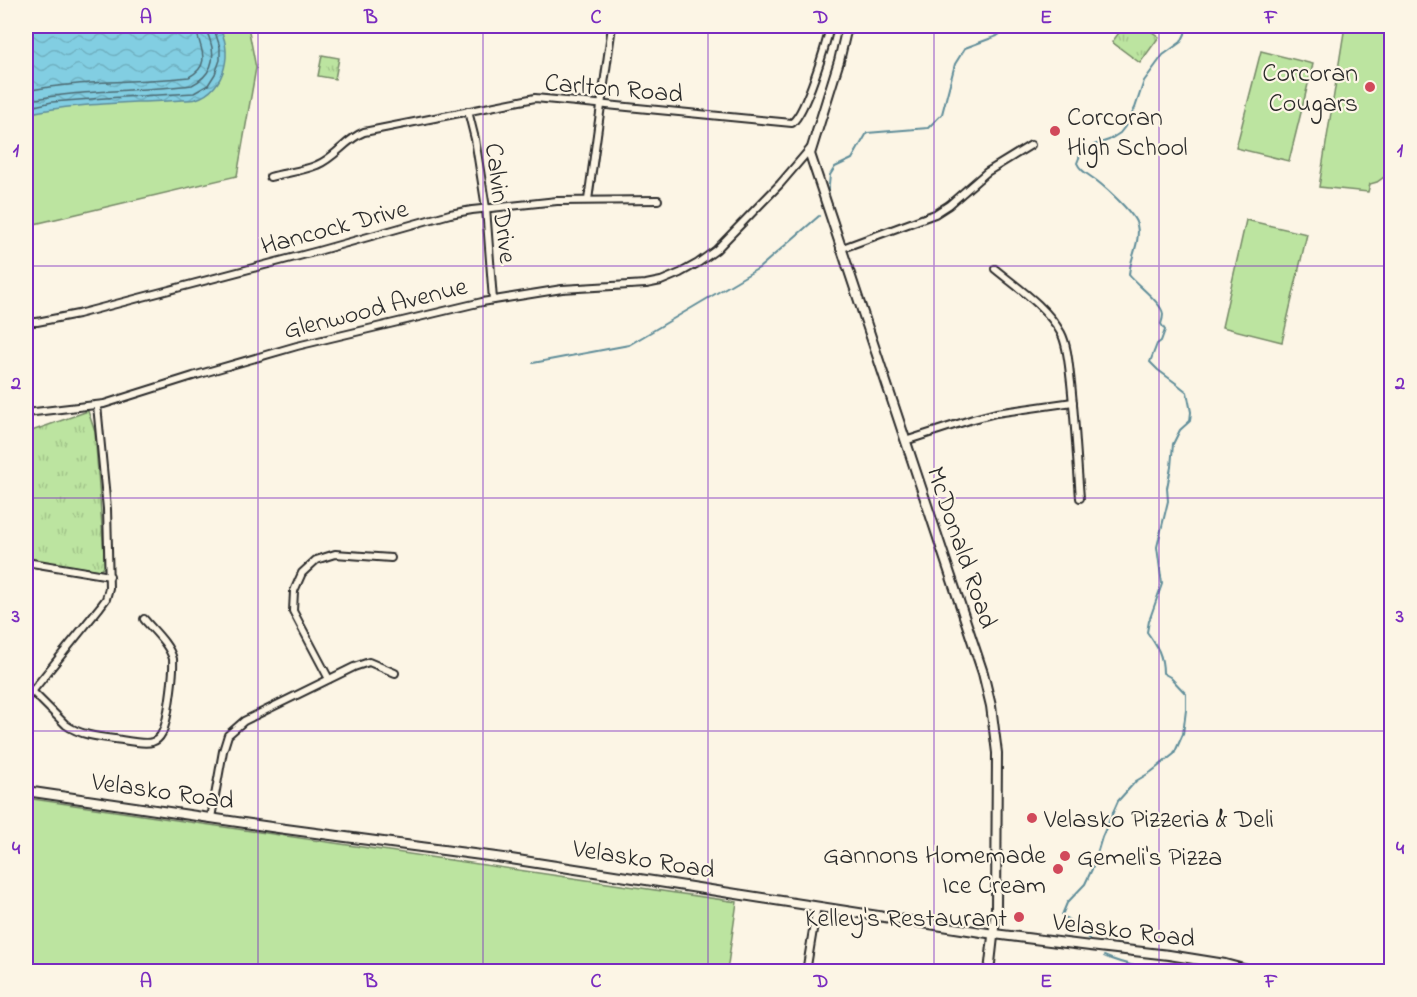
<svg xmlns="http://www.w3.org/2000/svg" width="1417" height="997" viewBox="0 0 1417 997" font-family="'Indie Flower',sans-serif">
<style>
.grass{fill:#bce4a0;stroke:#748866;stroke-width:1.5}
.park{fill:url(#park-tufts);stroke:#748866;stroke-width:1.5}
.water{fill:url(#water-waves);stroke:#5f8d99;stroke-width:1.5}
.lines{fill:none;stroke-linecap:round;stroke-linejoin:round}
.shore{stroke:#4e6c74;stroke-width:1.5}
.stream{stroke:#5f8d99;stroke-width:2}
.minor-casing{stroke:#2b2b2b;stroke-width:10}
.tertiary-casing{stroke:#2b2b2b;stroke-width:12}
.secondary-casing{stroke:#2b2b2b;stroke-width:13}
.minor{stroke:#fcf5e5;stroke-width:6}
.tertiary{stroke:#fcf5e5;stroke-width:8}
.secondary{stroke:#fcf5e5;stroke-width:8}
.grid{fill:none;stroke:#7b2cbf;stroke-width:1.5;stroke-opacity:0.55}
.poi-dot{fill:#d1495b;stroke:#fcf5e5;stroke-width:2}
.labels{text-anchor:middle;stroke-width:4.5;stroke-linejoin:round;paint-order:stroke}
.poi-label{font-size:26px;fill:#2b2b2b;stroke:#fcf5e5;text-anchor:end}
.street-label{font-size:26px;fill:#2b2b2b;stroke:#fcf5e5}
.neatline{fill:none;stroke:#7b2cbf;stroke-width:2}
.grid-label{font-size:20px;text-anchor:middle;font-weight:bold;fill:#7b2cbf}
</style>
<defs>
<pattern id="park-tufts" width="24" height="20" patternUnits="userSpaceOnUse" patternTransform="scale(1.5)"><rect width="24" height="20" fill="#bce4a0"/><path d="M3 7l-1-3M5 7V3M7 7l1-3M15 17l-1-3M17 17v-4M19 17l1-3" fill="none" stroke="#a2c48a"/></pattern>
<pattern id="water-waves" width="16" height="10" patternUnits="userSpaceOnUse" patternTransform="scale(1.5)"><rect width="16" height="10" fill="#82cee2"/><path d="M0 5q4-4 8 0t8 0" fill="none" stroke="#70b1c2"/></pattern>
</defs>
<rect width="100%" height="100%" fill="#fcf5e5"/>
<filter id="ink" filterUnits="userSpaceOnUse"><feTurbulence type="fractalNoise" baseFrequency=".0167" numOctaves="2"/><feDisplacementMap in="SourceGraphic" scale="12" xChannelSelector="R" yChannelSelector="G"/><feConvolveMatrix kernelMatrix="1 2 1 2 8 2 1 2 1" color-interpolation-filters="sRGB"/></filter>
<g filter="url(#ink)">
<g class="grass">
<path d="M26 26H248L256 68 237 176 26 226Z"/>
<path d="M1345 26H1391V172L1377 182 1370 184 1368 192 1319 187Z"/>
<path d="M1261 51 1313 64 1289 161 1236 148Z"/>
<path d="M1246 220 1307 234 1282 342 1222 327Z"/>
<path d="M26 798 737 902 727 971H26Z"/>
</g>
<g class="park">
<path d="M1124 26H1144L1159 37 1140 63 1112 42Z"/>
<path d="M322 55 339 58 335 79 318 76Z"/>
<path d="M88 411 95 432 105 567 100 570 26 559V433Z"/>
</g>
<path class="water" d="M26 26H218C234 49 226 90 196 99 192 100 186 100 182 100 167 101 151 102 136 102 99 104 62 106 26 114Z"/>
<g class="lines">
<g class="shore">
<path d="M26 91C80 80 135 83 189 77 215 63 197 45 196 26"/>
<path d="M26 101C81 89 136 92 192 85 210 76 217 60 210 40 208 34 206 31 205 26"/>
<path d="M26 108 52 102 105 98 194 93 208 85 215 74 220 60V47L213 26"/>
</g>
<g class="stream">
<path d="M828 195 830 175 835 167 852 159 867 133 928 128 942 114 955 64 965 48 997 36 1011 26"/>
<path d="M533 363 629 345 759 268 819 216"/>
<path d="M1090 940 1077 926 1062 915 1067 903 1085 884 1093 867 1102 837 1118 801 1136 781 1151 772 1174 754 1183 734 1186 710V694L1170 677 1163 673C1163 655 1157 646 1147 632L1149 621 1162 584 1157 547 1168 501 1167 488 1171 467 1173 444 1180 430 1190 421 1191 412 1187 392 1177 384 1158 370 1150 362 1157 344 1161 341 1165 330 1161 324C1162 321 1163 317 1163 314 1162 303 1137 285 1129 275 1130 258 1141 242 1137 225 1135 214 1106 188 1097 181 1089 175 1080 171 1077 163L1081 153 1094 145 1109 140 1120 133 1127 124 1135 108 1144 81 1163 55 1181 42 1185 34 1186 26"/>
<path d="M1104 956C1121 964 1140 967 1159 972"/>
</g>
<defs>
<g id="minor">
<path d="M468 111 475 139 486 208 493 300"/>
<path d="M270 177C285 173 303 171 317 165 335 158 346 139 364 132L535 98 792 123C806 112 826 45 830 26"/>
<path d="M588 200 612 26"/>
<path d="M840 249 935 214 949 205 987 172 1031 145"/>
<path d="M995 269C1018 288 1046 306 1061 333 1068 346 1069 368 1071 383 1075 421 1077 460 1080 498"/>
<path d="M26 322H37L78 314 318 251 450 214 472 210 557 201 658 200"/>
<path d="M26 413 104 404 193 376 297 346 482 302 562 289 646 284 661 281 680 273 698 263 716 250 780 184 810 149"/>
<path d="M905 441 973 419 996 413 1073 402"/>
<path d="M26 562 110 576"/>
<path d="M329 679 293 611 294 591 302 573 316 560 335 554 391 558"/>
<path d="M32 691 66 725C80 735 98 737 115 739 124 740 144 745 152 742 156 741 160 737 162 733 168 722 174 673 173 659 169 644 154 631 144 619"/>
<path d="M26 699 100 607 106 599 109 588 107 509 97 405"/>
<path d="M211 818 223 751 228 735 244 721 354 667 369 662 395 673"/>
<path d="M806 972 817 906"/>
</g>
<g id="tertiary">
<path d="M847 27 839 61 810 154 983 673 991 706 997 753 996 910 989 972"/>
<path d="M26 791 278 828 511 859 994 934 1090 946 1169 955 1225 964 1255 972"/>
</g>
<path id="secondary" d="M817 26 847 27 848 26"/>
</defs>
<use href="#minor" class="minor-casing"/>
<use href="#tertiary" class="tertiary-casing"/>
<use href="#secondary" class="secondary-casing"/>
<use href="#minor" class="minor"/>
<use href="#tertiary" class="tertiary"/>
<use href="#secondary" class="secondary"/>
</g>
</g>
<path class="grid" d="M258 26V972M483 26V972M708 26V972M934 26V972M1159 26V972M26 266H1392M26 498H1392M26 731H1392"/>
<g class="poi-dot">
<circle cx="1370" cy="87" r="6"/>
<circle cx="1055" cy="131" r="6"/>
<circle cx="1032" cy="818" r="6"/>
<circle cx="1065" cy="856" r="6"/>
<circle cx="1058" cy="869" r="6"/>
<circle cx="1019" cy="917" r="6"/>
</g>
<g class="labels">
<g class="poi-label">
<text x="1358" y="81">Corcoran<tspan x="1358" dy="30">Cougars</tspan></text>
<text x="1067" y="125" text-anchor="start">Corcoran<tspan x="1067" dy="30">High School</tspan></text>
<text x="1044" y="827" text-anchor="start">Velasko Pizzeria &amp; Deli</text>
<text x="1046" y="863">Gannons Homemade<tspan x="1046" dy="30">Ice Cream</tspan></text>
<text x="1077" y="865" text-anchor="start">Gemeli's Pizza</text>
<text x="1007" y="926">Kelley's Restaurant</text>
</g>
<g class="street-label">
<text transform="translate(614 87) rotate(5)" y="9">Carlton Road</text>
<text transform="translate(502 203) rotate(83)" y="9">Calvin Drive</text>
<text transform="translate(334 226) rotate(-15)" y="9">Hancock Drive</text>
<text transform="translate(375 307) rotate(-14)" y="9">Glenwood Avenue</text>
<text transform="translate(963 547) rotate(71)" y="9">McDonald Road</text>
<text transform="translate(163 790) rotate(8)" y="9">Velasko Road</text>
<text transform="translate(644 858) rotate(9)" y="9">Velasko Road</text>
<text transform="translate(1124 929) rotate(7)" y="9">Velasko Road</text>
</g>
</g>
<rect width="1417" height="997" fill="none" stroke="#fcf5e5" stroke-width="66"/>
<rect x="33" y="33" width="1351" height="931" class="neatline"/>
<g class="grid-label">
<text x="146" y="23">A</text>
<text x="371" y="23">B</text>
<text x="596" y="23">C</text>
<text x="821" y="23">D</text>
<text x="1046" y="23">E</text>
<text x="1271" y="23">F</text>
<text x="16" y="156">1</text>
<text x="1400" y="156">1</text>
<text x="16" y="389">2</text>
<text x="1400" y="389">2</text>
<text x="16" y="622">3</text>
<text x="1400" y="622">3</text>
<text x="16" y="854">4</text>
<text x="1400" y="854">4</text>
<text x="146" y="987">A</text>
<text x="371" y="987">B</text>
<text x="596" y="987">C</text>
<text x="821" y="987">D</text>
<text x="1046" y="987">E</text>
<text x="1271" y="987">F</text>
</g>
</svg>
